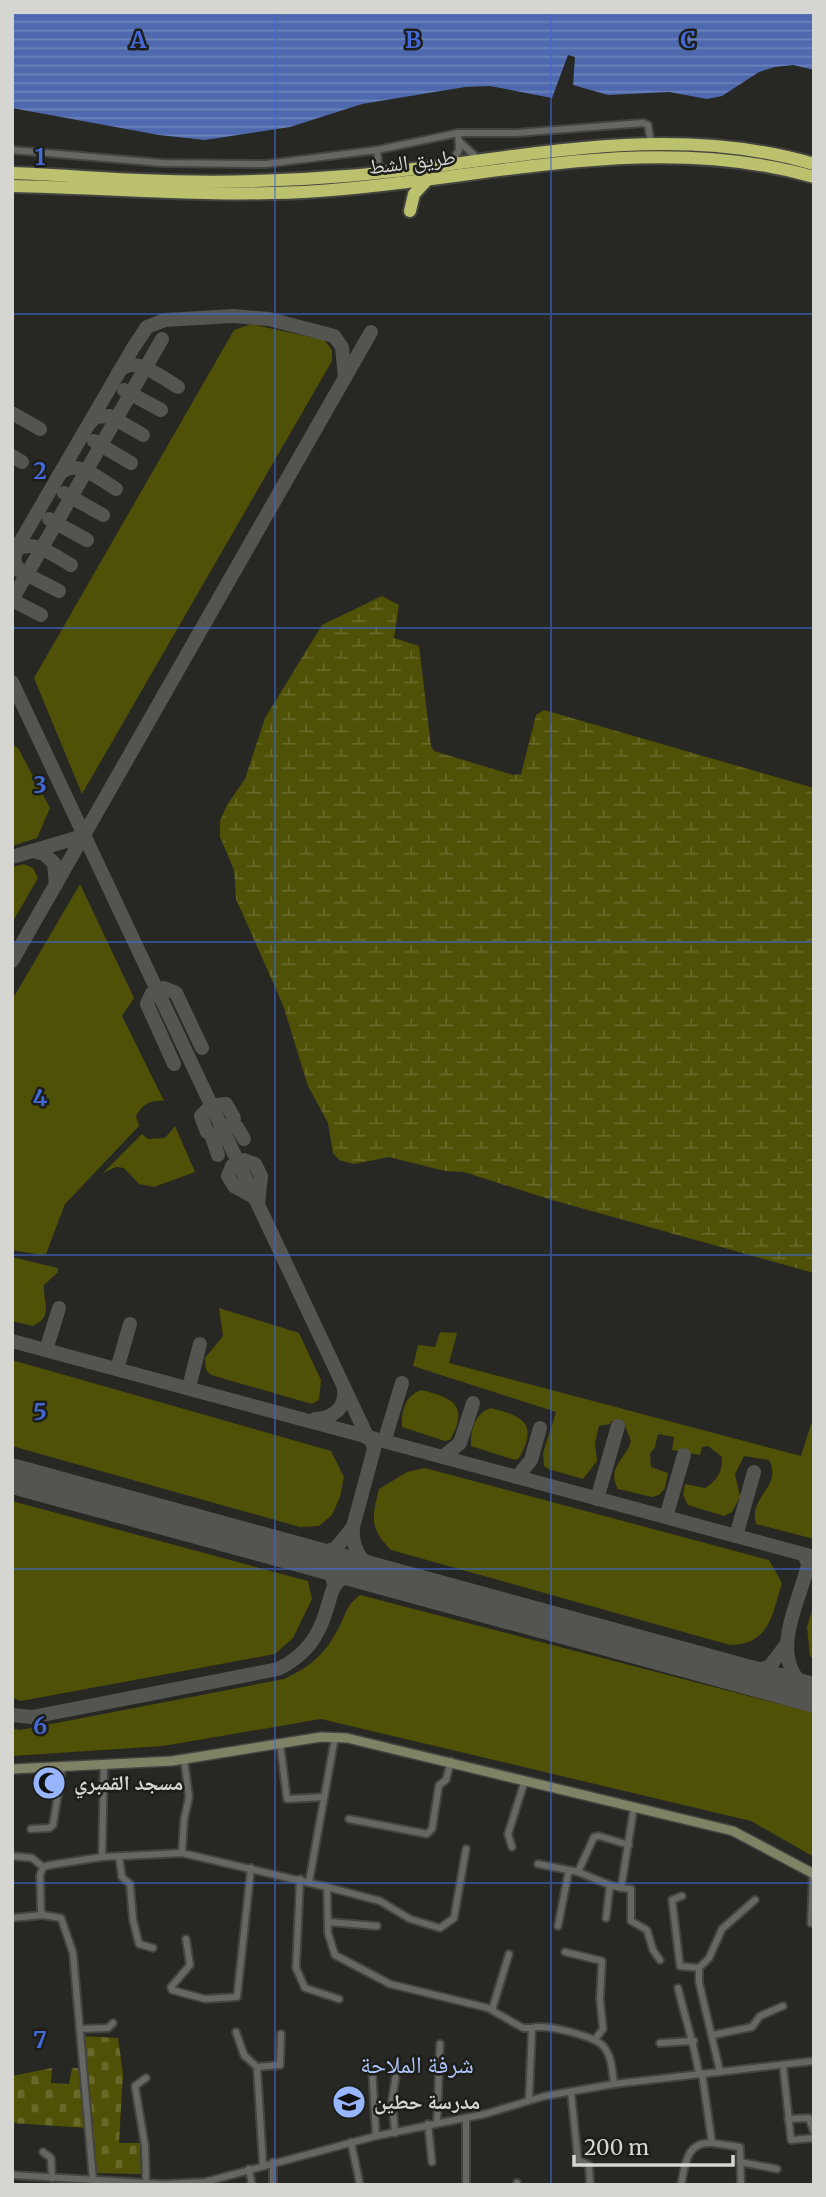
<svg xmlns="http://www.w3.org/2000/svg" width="826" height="2197" viewBox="0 0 826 2197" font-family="Merriweather,'Noto Naskh Arabic',serif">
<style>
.grass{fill:#4f5106}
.wetland{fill:url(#wetland-marsh)}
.cemetery{fill:url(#cemetery-stones)}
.water{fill:url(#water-rules)}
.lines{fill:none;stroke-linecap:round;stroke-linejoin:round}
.taxiway{stroke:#545451;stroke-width:14}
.runway{stroke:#545451;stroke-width:35}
.street-casing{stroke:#434340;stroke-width:10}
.secondary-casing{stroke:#434340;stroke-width:12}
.highway-casing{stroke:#434340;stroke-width:16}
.street{stroke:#666762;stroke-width:6}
.secondary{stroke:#808265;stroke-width:9}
.highway{stroke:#bcc16d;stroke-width:12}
.grid{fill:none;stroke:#4269d7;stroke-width:2;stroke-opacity:0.55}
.labels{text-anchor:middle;stroke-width:5;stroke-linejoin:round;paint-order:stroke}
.street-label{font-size:21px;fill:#d5d5d2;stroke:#1d1e1a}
.poi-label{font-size:21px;font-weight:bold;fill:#d5d5d2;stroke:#1d1e1a;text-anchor:start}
.quarter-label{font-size:24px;fill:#aec5fb;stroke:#1d1e1a}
.grid-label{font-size:23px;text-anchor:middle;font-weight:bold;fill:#4269d7;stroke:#1d1e1a;stroke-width:5;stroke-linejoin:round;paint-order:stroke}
</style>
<defs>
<pattern id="wetland-marsh" width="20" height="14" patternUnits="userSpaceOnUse" patternTransform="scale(1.75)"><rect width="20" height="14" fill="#4f5106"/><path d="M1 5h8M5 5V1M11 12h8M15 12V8" fill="none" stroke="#676929"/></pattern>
<pattern id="cemetery-stones" width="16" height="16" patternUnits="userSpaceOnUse" patternTransform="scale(1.75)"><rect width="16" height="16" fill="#4f5106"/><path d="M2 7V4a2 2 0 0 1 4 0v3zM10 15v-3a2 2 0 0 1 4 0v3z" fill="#676929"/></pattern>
<pattern id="water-rules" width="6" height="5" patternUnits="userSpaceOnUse" patternTransform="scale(1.75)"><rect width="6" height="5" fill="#4e69ad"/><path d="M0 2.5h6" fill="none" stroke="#6f84bb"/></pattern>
</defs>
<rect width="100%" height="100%" fill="#272723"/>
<g class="grass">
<path d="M251 324 324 340 332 350V361L82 794 34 678 234 330Z"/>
<path d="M12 744 18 748 50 808 37 838 12 846Z"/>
<path d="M24 864 33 868 38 878 12 923V867Z"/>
<path d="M80 884 134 998 122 1016 164 1101C150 1100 143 1104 136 1116L139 1126 65 1204 46 1254 41 1255 12 1250V1000Z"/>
<path d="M175 1126 195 1172 154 1187 139 1184 124 1168 116 1167 103 1173 142 1134 148 1139 165 1138Z"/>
<path d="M12 1257 58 1268V1272L44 1285C43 1303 54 1316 33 1326L12 1321Z"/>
<path d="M219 1308 299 1333 321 1380 319 1400 312 1404 211 1375 206 1370 205 1358 223 1336Z"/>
<path d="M440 1332 457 1333 449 1363 801 1456 811 1424 814 1425V1539L756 1524C748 1496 783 1487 769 1460L744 1456 735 1474 740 1497 732 1512 724 1516 688 1505 683 1495 685 1484 705 1488C717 1481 723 1471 722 1457L708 1446 702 1447 700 1455 672 1450 674 1437 658 1434 655 1447 650 1454 651 1467 668 1473 665 1488 659 1495 652 1497 618 1489C606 1468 626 1459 631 1441L624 1423 611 1421 610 1424 599 1426 595 1443 597 1461 583 1479 548 1469 544 1466 543 1453 556 1412 413 1366 418 1345 435 1347Z"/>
<path d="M12 1360 331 1451 344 1477 340 1497 332 1515 319 1526 300 1527 12 1446Z"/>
<path d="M422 1390C452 1398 470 1405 450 1440L445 1441 402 1427C401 1411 405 1395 422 1390Z"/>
<path d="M491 1408C522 1416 539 1423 519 1458L515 1460 471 1446C470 1430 475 1413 491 1408Z"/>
<path d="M425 1468 769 1560 782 1583C772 1615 770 1644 730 1645L391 1550C369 1528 372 1517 379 1489L407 1472Z"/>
<path d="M12 1501 308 1581 312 1599 293 1638 275 1654 21 1701 12 1698Z"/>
<path d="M360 1595 814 1713V1857L751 1821 321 1719 163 1746 12 1756V1728L20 1730 284 1679C314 1665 328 1651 342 1621 347 1610 349 1603 360 1595Z"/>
<path d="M814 1604V1659L810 1656 807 1627Z"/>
</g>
<path class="wetland" d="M382 596 399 605 394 638 419 646 431 746 434 751 513 775 521 774 536 715 544 710 814 788V1273L552 1200 464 1172 445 1171 389 1157 354 1164 339 1160 333 1153 328 1123 308 1086 283 1005 236 899 234 870 220 837V821L227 805 245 779 265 718 322 625Z"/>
<g class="cemetery">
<path d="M82 2036 118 2038 123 2074 119 2143H140L141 2174 93 2173 90 2100Z"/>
<path d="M52 2068 51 2083 69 2084 72 2068H78L87 2128 12 2123V2076Z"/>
</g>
<path class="water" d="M12 12H814V70L793 65 775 67 759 72 722 96 707 99 669 92 608 95 573 85 575 57 568 55 552 98 490 86 465 87 362 104 290 127 205 140 159 135 12 108Z"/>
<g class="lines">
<g class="taxiway">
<path d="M118 373C132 352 162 378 178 387"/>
<path d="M124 390 161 410"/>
<path d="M12 413 40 429"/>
<path d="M90 423 95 417 110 416 143 435"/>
<path d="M94 441 131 463"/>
<path d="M12 456 22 462"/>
<path d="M59 475C75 456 99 479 116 489"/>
<path d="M64 493 103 515"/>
<path d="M49 519 87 540"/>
<path d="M12 556 133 348 147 327 165 320 233 316 269 319 334 336 342 347 345 378"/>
<path d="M20 570 14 563 16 550C34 538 54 556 71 565"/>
<path d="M20 571 59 591"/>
<path d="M12 600 162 339"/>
<path d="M12 600 41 615"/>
<path d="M12 682 367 1436"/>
<path d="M33 851 44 854 54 863 56 885"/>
<path d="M12 857 83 836"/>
<path d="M12 961 371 332"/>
<path d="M174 1064 147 1004 152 993 164 988 176 993 202 1048"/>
<path d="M207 1132 201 1116 211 1106 226 1104 234 1118"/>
<path d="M218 1155 212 1137 226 1126 237 1127 244 1139"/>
<path d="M254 1197 234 1186 228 1176 232 1166 244 1160 255 1164 261 1176 258 1204"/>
<path d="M12 1341 814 1557"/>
<path d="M46 1350 59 1308"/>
<path d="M117 1369 130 1324"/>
<path d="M189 1387 200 1344"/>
<path d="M315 1419C333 1418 346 1409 344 1389"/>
<path d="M385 1439 402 1383"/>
<path d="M443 1457 460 1443 473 1403"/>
<path d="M517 1477 531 1460 540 1428"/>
<path d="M597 1499 618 1426"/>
<path d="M666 1517 684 1455"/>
<path d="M353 1527 374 1449 371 1440 363 1435"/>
<path d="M736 1536 754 1472"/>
<path d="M805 1555 808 1565C797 1610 764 1663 814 1694"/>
<path d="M310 1557 336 1548 353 1527C351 1553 365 1566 387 1578"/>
<path d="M319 1560 331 1573 334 1585"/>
<path d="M744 1676 770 1666 786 1645"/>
<path d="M12 1715 32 1717 278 1669C305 1656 319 1637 327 1608 330 1600 331 1589 337 1583 343 1576 352 1573 361 1570"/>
</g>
<path class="runway" d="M12 1476 814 1695"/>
<defs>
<g id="street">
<path d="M460 142 477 158"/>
<path d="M12 150 162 163 266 164 377 150 458 133H516L643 123 648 125 651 143"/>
<path d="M377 150 379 172"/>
<path d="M451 163 459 150 458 133"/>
<path d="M280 1743 287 1799 324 1797"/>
<path d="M349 1819 427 1834 432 1829 439 1785 446 1780 451 1761"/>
<path d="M31 1829 49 1828 53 1825 62 1769"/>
<path d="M512 1847 508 1834 525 1780"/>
<path d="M182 1853 184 1820 189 1797 184 1759"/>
<path d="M12 1856 32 1858 43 1867"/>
<path d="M102 1857 104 1766"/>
<path d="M119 1857 122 1877 130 1884 133 1920 139 1944 153 1948"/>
<path d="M538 1864 578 1872 594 1837 599 1836 629 1845"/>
<path d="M578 1872 610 1885"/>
<path d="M300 1879 296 1968 305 1988 339 1999"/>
<path d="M309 1882 335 1737"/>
<path d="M327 1887 380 1901 410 1919 440 1928 454 1918 466 1849"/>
<path d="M621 1888 631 1889V1921L647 1930 653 1950 660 1960"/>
<path d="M682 1896 672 1900 680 1966 699 1968"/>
<path d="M12 1918 43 1915"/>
<path d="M606 1918 610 1885 621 1888 634 1807"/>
<path d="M328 1922 377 1926"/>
<path d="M811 1923 813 1873"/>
<path d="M558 1926 569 1870"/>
<path d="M186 1939 190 1965 171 1987 172 1990 205 1999 237 1997 251 1868"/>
<path d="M565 1952 602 1961 600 1999 603 2029 596 2038"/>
<path d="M678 1988C685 2018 694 2043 699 2074"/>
<path d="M492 2010 509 1954"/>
<path d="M532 2028C546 2024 596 2036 604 2047 612 2057 612 2071 614 2084"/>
<path d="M80 2029 108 2028 113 2023"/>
<path d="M236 2032 244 2055 257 2067"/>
<path d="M713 2035 752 2027 760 2016 783 2006"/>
<path d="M660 2043 694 2041"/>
<path d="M783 2065 791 2140 814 2138"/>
<path d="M372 2067 376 2136"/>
<path d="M720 2072 699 1982V1968L709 1958 722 1929 755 1900"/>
<path d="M702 2073 712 2143 740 2147 741 2185"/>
<path d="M571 2092 578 2160 589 2165 590 2185"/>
<path d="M466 2118V2185"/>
<path d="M788 2119 809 2118 814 2132"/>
<path d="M437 2122 440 2044"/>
<path d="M428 2124 432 2162"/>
<path d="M395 2133 392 2100 397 2068"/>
<path d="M351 2142 360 2185"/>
<path d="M43 2152 51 2158 52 2178"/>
<path d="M273 2162V2185"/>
<path d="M740 2162 777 2169"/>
<path d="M263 2165 257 2067 280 2065 281 2034"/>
<path d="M249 2169 252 2185"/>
<path d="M12 2175 163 2184 205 2182 376 2136 485 2114 545 2096 614 2084 814 2061"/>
<path d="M93 2180 73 1953 61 1918 43 1915 41 1912 40 1875 43 1867 50 1865 102 1857 182 1853 327 1887 328 1933 335 1955 390 1984 488 2008 523 2028H532L529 2099"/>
<path d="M146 2181 145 2146 135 2086 146 2078"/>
<path d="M517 2183V2185"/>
<path d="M681 2185C685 2165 686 2141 712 2143"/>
</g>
<path id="secondary" d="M12 1769 172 1761 321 1737 347 1738 733 1831 814 1874"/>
<g id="highway">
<path d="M12 173C55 174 97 179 139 180 208 183 277 182 346 176 502 164 659 118 814 164"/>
<path d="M12 186C115 188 216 198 319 191 485 180 650 130 814 177"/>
<path d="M410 211 414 194 427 180"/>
</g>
</defs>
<use href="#street" class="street-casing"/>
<use href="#secondary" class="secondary-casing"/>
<use href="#highway" class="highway-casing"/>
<use href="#street" class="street"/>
<use href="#secondary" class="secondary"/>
<use href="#highway" class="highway"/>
</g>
<path class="grid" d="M275 12V2185M551 12V2185M12 314H814M12 628H814M12 942H814M12 1255H814M12 1569H814M12 1883H814"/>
<defs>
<symbol id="mosque-disc" viewBox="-11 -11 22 22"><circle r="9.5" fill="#97b6fd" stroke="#1d1e1a"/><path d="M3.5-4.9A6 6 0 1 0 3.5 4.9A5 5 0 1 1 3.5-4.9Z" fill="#111"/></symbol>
<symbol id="school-disc" viewBox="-11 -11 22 22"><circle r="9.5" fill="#97b6fd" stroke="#1d1e1a"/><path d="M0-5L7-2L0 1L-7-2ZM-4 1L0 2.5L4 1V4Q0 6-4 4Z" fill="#111"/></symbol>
</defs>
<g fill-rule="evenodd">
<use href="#mosque-disc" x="30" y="1764" width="38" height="38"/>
<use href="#school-disc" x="330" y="2083" width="38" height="38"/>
</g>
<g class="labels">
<g class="street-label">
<text transform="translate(412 162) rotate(-7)" y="7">طريق الشط</text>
</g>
<g class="poi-label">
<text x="74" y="1790">مسجد القمبري</text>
<text x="374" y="2109">مدرسة حطين</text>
</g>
<g class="quarter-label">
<text x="417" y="2073">شرفة الملاحة</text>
</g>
</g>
<g class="grid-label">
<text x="138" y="48">A</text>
<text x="413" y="48">B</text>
<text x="688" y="48">C</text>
<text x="40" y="165">1</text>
<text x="40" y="479">2</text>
<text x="40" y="793">3</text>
<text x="40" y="1106">4</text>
<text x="40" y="1420">5</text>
<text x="40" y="1734">6</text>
<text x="40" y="2048">7</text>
</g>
<rect width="826" height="2197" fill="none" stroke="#d5d5d2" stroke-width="28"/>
<path d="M574 2155v10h159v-10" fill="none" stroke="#d5d5d2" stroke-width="3.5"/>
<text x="584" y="2155" font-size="21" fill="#d5d5d2" stroke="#1d1e1a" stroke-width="5" paint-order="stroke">200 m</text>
</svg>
